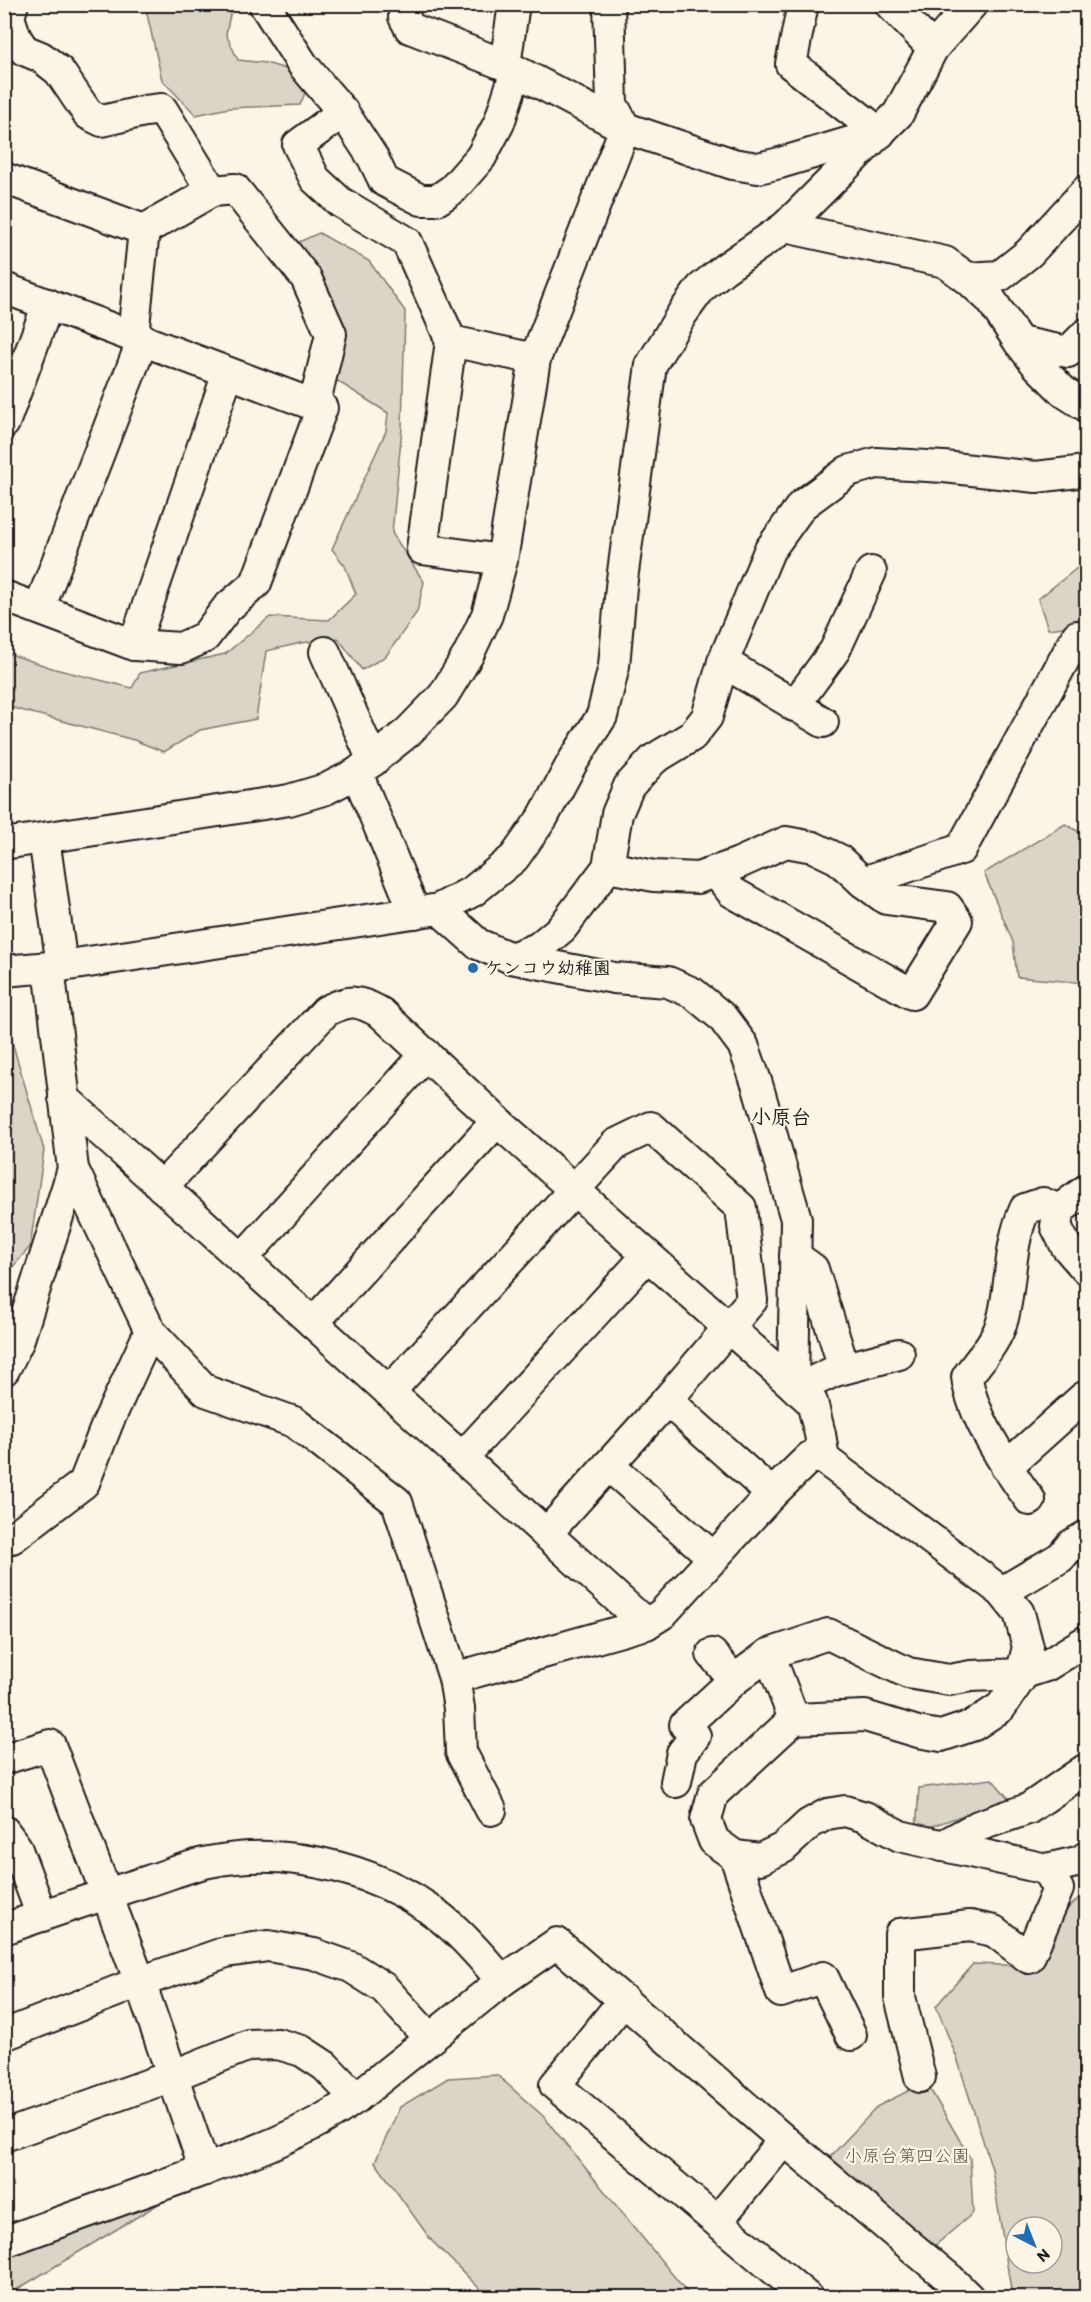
<svg xmlns="http://www.w3.org/2000/svg" width="1091" height="2302" viewBox="0 0 1091 2302" font-family="Itim,'Klee One',sans-serif">
<style>
.green{fill:#dbd5c8;stroke:#7c7872;stroke-width:1.5;fill-rule:evenodd}
.lines{fill:none;stroke-linecap:round;stroke-linejoin:round}
.minor-casing{stroke:#1c1c1c;stroke-width:34}
.minor{stroke:#fcf5e5;stroke-width:30}
.poi-dot{fill:#1f6fb2;stroke:#fcf5e5;stroke-width:2}
.labels{text-anchor:middle;stroke-width:4.5;stroke-linejoin:round;paint-order:stroke}
.poi-label{font-size:18px;font-weight:bold;fill:#1c1c1c;stroke:#fcf5e5;text-anchor:start}
.park-label{font-size:18px;fill:#555450;stroke:#fcf5e5}
.neighbourhood-label{font-size:20px;font-weight:bold;fill:#1c1c1c;stroke:#fcf5e5}
</style>
<rect width="100%" height="100%" fill="#fcf5e5"/>
<filter id="ink" filterUnits="userSpaceOnUse"><feTurbulence type="fractalNoise" baseFrequency=".0167" numOctaves="2"/><feDisplacementMap in="SourceGraphic" scale="12" xChannelSelector="R" yChannelSelector="G"/><feConvolveMatrix kernelMatrix="1 2 1 2 8 2 1 2 1" color-interpolation-filters="sRGB"/></filter>
<g filter="url(#ink)">
<g class="green">
<path d="M145 5H232L226 34 238 60 266 63 289 70 305 93 300 105 229 108 196 115 162 80Z"/>
<path d="M319 233 369 261 405 311 402 428 392 533 424 582 417 612 386 656 362 670 338 638 301 643 266 651 256 719 200 730 164 752 134 740 5 706 4 652 55 669 132 688 140 673 225 654 270 617 329 620 356 594 345 566 332 549 386 431 388 413 334 379 345 330 294 244Z"/>
<path d="M1086 561V624L1048 629 1038 599Z"/>
<path d="M1065 824 1086 836V983L1017 977 1013 942 984 873Z"/>
<path d="M10 1035 44 1150 30 1247 10 1270 4 1257V1036Z"/>
<path d="M992 1779 1009 1799 916 1832 919 1788Z"/>
<path d="M1086 1892V2297H1009L1012 2296 992 2169 957 2058 936 2006 973 1964 1032 1966 1069 1907ZM1016 2227H1052V2263H1016Z"/>
<path d="M497 2075 543 2116 691 2297H488L431 2240 375 2162 400 2107 448 2078Z"/>
<path d="M926 2082 970 2158 973 2213 931 2249 830 2157 878 2106Z"/>
<path d="M160 2203 11 2293V2297H5V2258Z"/>
</g>
<g class="lines">
<defs>
<g id="minor">
<path d="M13 4 9 17 16 38 24 50 41 57 59 71 88 114 102 121 145 111 162 109 212 191"/>
<path d="M264 4 303 65 343 112 373 158 384 181 421 200H437L453 189 481 157 499 123 516 71"/>
<path d="M404 4V17L410 28 505 65 625 128 733 164 758 168 780 163 877 134"/>
<path d="M803 4 791 64 880 133"/>
<path d="M890 4 933 48"/>
<path d="M505 65 514 4"/>
<path d="M343 112 298 145 315 179 340 202 407 242 451 341 535 359"/>
<path d="M4 178 144 230 133 336"/>
<path d="M785 227 945 262 967 278 991 300 1019 342 1037 365 1064 392 1086 406"/>
<path d="M144 230 212 191 235 189 306 278 331 334 314 406"/>
<path d="M967 278 1000 276 1029 253 1086 191"/>
<path d="M4 288 322 408 256 583 227 608 205 637 181 648 134 645 4 596"/>
<path d="M451 341 422 549 502 560"/>
<path d="M1019 342 1068 352 1086 334"/>
<path d="M4 423 48 304"/>
<path d="M39 609 143 339"/>
<path d="M134 645 228 373"/>
<path d="M325 652 373 761"/>
<path d="M723 662 823 722"/>
<path d="M794 706 835 650 871 572"/>
<path d="M357 773 415 913"/>
<path d="M44 838 62 966"/>
<path d="M4 844 289 800 326 789 357 773 408 732 443 696 468 655 487 615 502 560 535 359 625 128 612 104 609 4"/>
<path d="M608 867 654 876 698 878 739 863 786 842 813 847 838 859 863 882 886 899 947 907 957 921 912 994 732 892 715 871"/>
<path d="M863 882 961 849 1077 636 1086 641"/>
<path d="M439 909 478 944 511 958 614 978 668 982 693 993 722 1017 743 1045 757 1084 796 1219 793 1385"/>
<path d="M511 958 538 948 562 928 608 867 617 814 629 786 654 759 692 736 707 717 723 662 769 551 802 505 848 471 876 463 944 467 1036 477 1086 471"/>
<path d="M49 967 73 1169 150 1331 206 1391 294 1422 397 1502 454 1678 459 1708 461 1752 491 1810"/>
<path d="M4 971 62 966 439 909 473 891 514 858 543 817 572 763 602 716 614 666 621 587 651 365 682 314 701 288 724 269 785 227 898 114 933 48 972 4"/>
<path d="M64 1098 646 1624"/>
<path d="M162 1187 326 1011C351 999 357 1000 381 1013L497 1121 812 1402 820 1434 824 1459"/>
<path d="M1086 1190 1059 1210 1056 1226 1066 1246 1086 1269"/>
<path d="M795 1256 813 1269 844 1368"/>
<path d="M242 1259 426 1054"/>
<path d="M313 1323 497 1121"/>
<path d="M4 1370 18 1342 73 1169"/>
<path d="M797 1389 835 1371 899 1354"/>
<path d="M389 1392 616 1144 651 1127 741 1208 752 1300 667 1400 546 1534"/>
<path d="M667 1400 772 1494"/>
<path d="M462 1458 647 1256"/>
<path d="M608 1465 714 1558"/>
<path d="M1006 1467 1084 1397"/>
<path d="M1030 1500C1007 1469 971 1414 967 1377 980 1359 998 1340 1003 1318 1012 1281 1009 1244 1025 1209L1043 1203 1059 1210"/>
<path d="M12 1538 84 1483 108 1422 150 1331"/>
<path d="M1002 1592 1061 1557 1071 1545 1086 1536"/>
<path d="M712 1654 734 1680"/>
<path d="M769 1654 794 1719"/>
<path d="M454 1678 646 1624 662 1614 772 1494 810 1457 824 1459 1002 1592 1019 1613 1028 1647 1020 1679 1001 1707 974 1725 941 1736 918 1732 865 1716 794 1719 713 1794 706 1820 714 1841 735 1856 760 1859 783 1848 809 1824 827 1814 845 1811 865 1817 900 1836 1046 1869 1081 1861 1086 1857"/>
<path d="M4 1759 50 1745 140 1982 205 2170"/>
<path d="M676 1782 682 1753 695 1736 685 1725 734 1680 769 1654 828 1634 908 1673 949 1680 971 1676 1021 1674 1046 1666 1086 1641"/>
<path d="M4 1831 16 1847 42 1916"/>
<path d="M942 1846 978 1826 1028 1809 1086 1769"/>
<path d="M735 1856 781 1992 823 1977 851 2035"/>
<path d="M4 1929C52 1912 99 1896 148 1881 168 1875 188 1866 209 1862 292 1845 389 1871 452 1927 471 1944 486 1962 502 1981"/>
<path d="M624 2000 555 2085 808 2298"/>
<path d="M4 2035 140 1982 226 1952 268 1946 314 1954 351 1967 384 1988 429 2038"/>
<path d="M920 2077 900 1997V1934L970 1926 994 1931 1029 1958 1058 1889 1046 1869"/>
<path d="M4 2136 172 2076 249 2045 278 2044 302 2051 325 2066 356 2098"/>
<path d="M717 2221 784 2140"/>
<path d="M4 2242C64 2221 123 2199 182 2178 243 2156 303 2136 356 2098L502 1981 557 1943 784 2140 950 2279 969 2298"/>
</g>
</defs>
<use href="#minor" class="minor-casing"/>
<use href="#minor" class="minor"/>
</g>
</g>
<circle class="poi-dot" cx="473" cy="968" r="6"/>
<g class="labels">
<g class="poi-label">
<text x="485" y="974">ケンコウ幼稚園</text>
</g>
<g class="park-label">
<text x="907" y="2162">小原台第四公園</text>
</g>
<g class="neighbourhood-label">
<text x="781" y="1124">小原台</text>
</g>
</g>
<rect width="1091" height="2302" fill="none" stroke="#fcf5e5" stroke-width="24"/>
<rect x="12" y="12" width="1067" height="2278" fill="none" stroke="#1c1c1c" stroke-width="2" filter="url(#ink)"/>
<g transform="translate(1034 2245) rotate(138)"><circle r="28" fill="#fcf5e5" stroke="#a29e95" stroke-width="1.5"/>
<path d="M0-4.5L10 22L0 15L-10 22Z" fill="#1f6fb2"/>
<text y="-9" font-size="16" font-weight="bold" text-anchor="middle" fill="#1c1c1c">N</text>
</g>
</svg>
